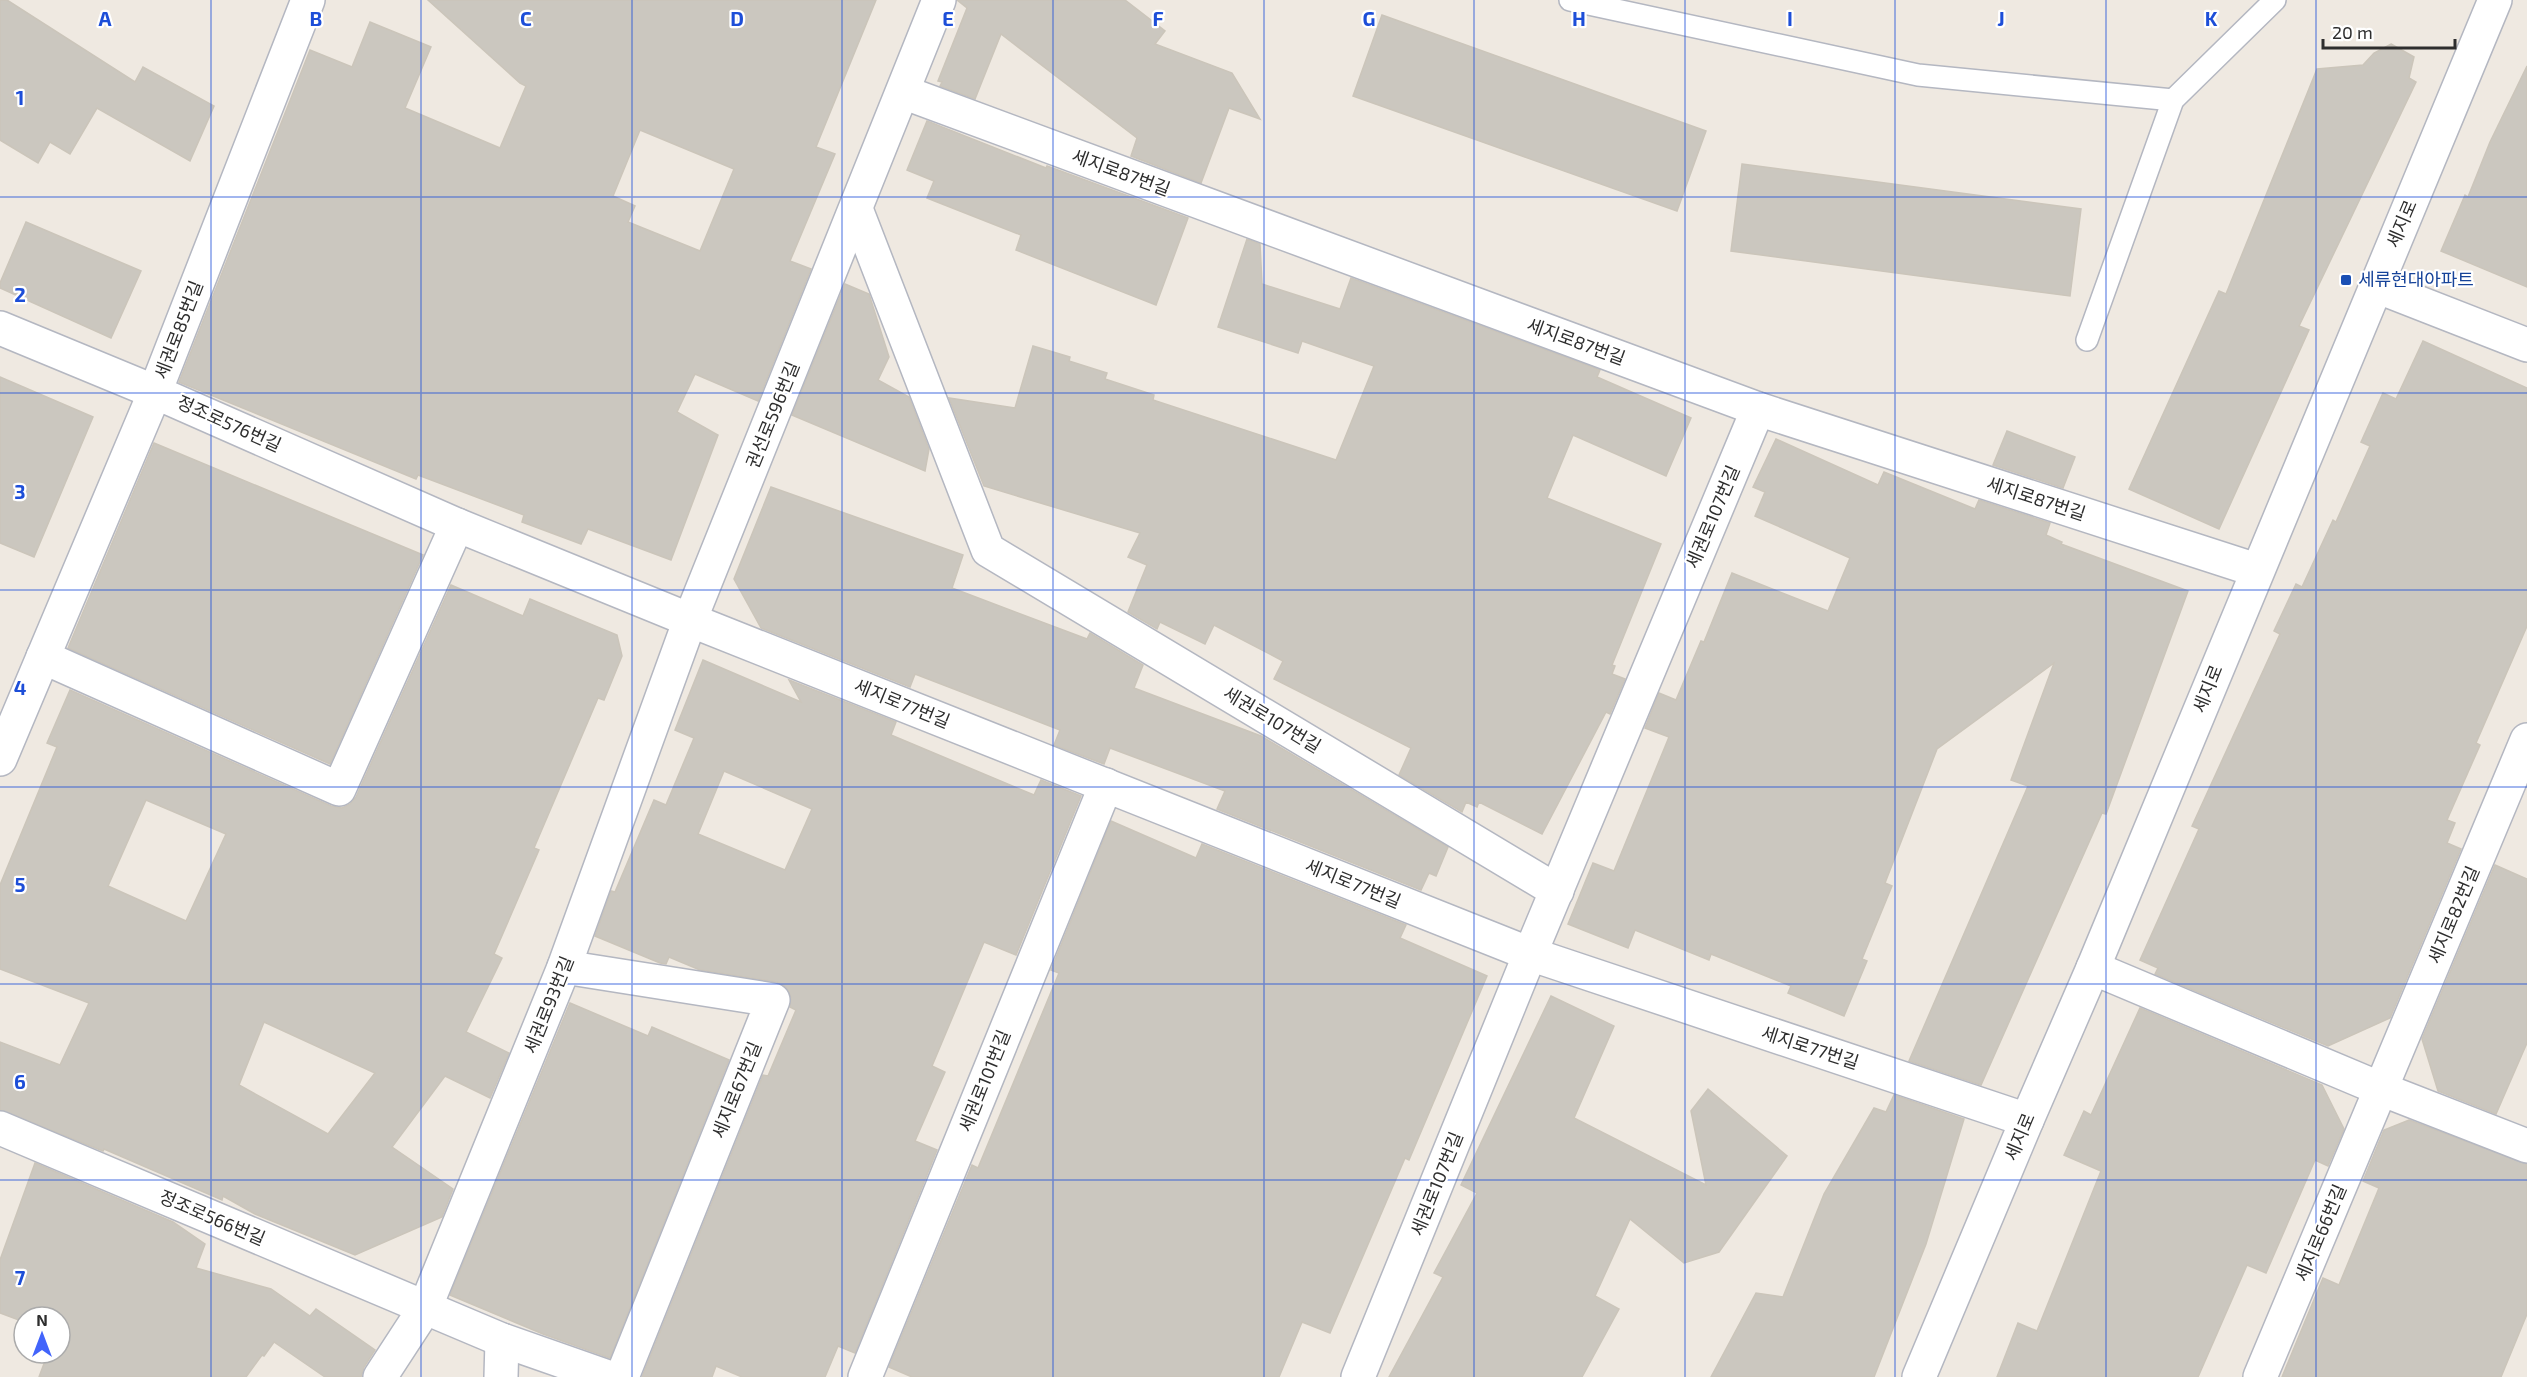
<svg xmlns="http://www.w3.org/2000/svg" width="2527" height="1377" viewBox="0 0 2527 1377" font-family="'Exo 2','Noto Sans KR',sans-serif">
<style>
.building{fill:#cbc7bf;stroke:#cbc5ba;stroke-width:1.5;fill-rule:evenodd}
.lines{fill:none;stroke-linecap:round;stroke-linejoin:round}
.service-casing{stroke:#b4b7c1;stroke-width:24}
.minor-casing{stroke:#b4b7c1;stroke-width:36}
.tertiary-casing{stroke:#b4b7c1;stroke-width:36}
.service{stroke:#fff;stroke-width:21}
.minor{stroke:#fff;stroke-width:33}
.tertiary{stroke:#fff;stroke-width:33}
.grid{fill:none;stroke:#1d4ed8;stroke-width:1.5;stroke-opacity:0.55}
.transit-dot{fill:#1a4fb4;stroke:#fff;stroke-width:2}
.labels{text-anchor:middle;stroke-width:4.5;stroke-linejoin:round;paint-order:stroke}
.street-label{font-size:18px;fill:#2e2e2e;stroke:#fff}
.transit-label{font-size:18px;fill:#164399;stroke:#fff;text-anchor:start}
.grid-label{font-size:20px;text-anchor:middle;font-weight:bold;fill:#1d4ed8;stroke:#fff;stroke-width:4.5;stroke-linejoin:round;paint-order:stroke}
</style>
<rect width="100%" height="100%" fill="#efe9e1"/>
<g class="building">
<path d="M0 0H7L135 82 143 67 214 106 190 161 97 108 70 154 50 142 38 163 0 140Z"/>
<path d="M428 0H876L816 147 835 154 790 261 811 269 758 401 695 374 677 412 718 435 671 560 588 529 581 544 522 522 524 515 418 475 416 479 179 382 310 50 352 67 370 22 431 47 405 108 500 148 526 86 520 83ZM640 130 734 169 700 251 628 222 635 206 613 196Z"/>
<path d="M957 0H1125L1165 31 1155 44 1232 73 1260 119 1229 108 1201 183 1131 156 1137 138 1001 34 975 99 940 86 942 82 938 81 967 8Z"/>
<path d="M1382 15 1706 131 1677 211 1353 96Z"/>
<path d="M2391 44 2414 57 2409 78 2416 82 2299 326 2309 330 2219 529 2129 489 2219 291 2226 294 2317 69 2363 65 2374 53Z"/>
<path d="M2527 66V287L2441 251 2465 195 2468 197 2490 142Z"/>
<path d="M927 121 1046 168 1047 166 1188 218 1156 305 1016 250 1021 235 927 198 934 181 907 170Z"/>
<path d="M1742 164 2081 209 2070 296 1731 251Z"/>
<path d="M26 222 141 271 111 338 0 288V283Z"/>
<path d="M1247 239 1260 244 1262 284 1340 309 1351 278 1600 370 1597 377 1691 418 1666 476 1573 435 1547 498 1661 544 1612 665 1615 666 1612 674 1625 679 1610 714 1606 712 1542 834 1479 802 1477 807 1466 802 1462 812 1399 775 1411 748 1274 679 1283 661 1214 625 1205 644 1160 622 1157 629 1128 612 1147 565 1128 557 1140 533 984 486 949 398 1015 408 1033 346 1070 357 1069 361 1107 373 1105 379 1154 395 1153 400 1336 460 1374 366 1302 341 1298 353 1218 327Z"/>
<path d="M845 284 869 294 889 357 878 380 909 397 929 449 925 471 792 415Z"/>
<path d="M2423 341 2527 388V626L2476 743 2480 745 2447 820 2455 823 2447 843 2461 849 2390 1018 2328 1046 2155 974 2158 968 2140 960 2199 829 2192 826 2280 634 2274 631 2296 584 2302 587 2333 520 2336 522 2370 446 2361 442 2383 393 2396 399Z"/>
<path d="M0 377 93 417 34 557 0 543Z"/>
<path d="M2007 431 2075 457 2063 488 1993 465Z"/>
<path d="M1776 439 1878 485 1884 472 1975 509 1979 500 2050 523 2046 535 2062 542 2061 544 2188 591 2106 814 2102 813 1981 1085 1909 1061 2028 786 2011 780 2054 663 1937 749 1885 883 1892 886 1862 959 1867 961 1844 1016 1788 993 1791 986 1711 954 1709 960 1635 930 1628 948 1568 924 1593 863 1614 871 1669 737 1645 728 1659 693 1676 700 1701 641 1704 642 1732 573 1828 611 1850 558 1755 516 1765 492 1753 487Z"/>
<path d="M154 443 423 555 330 764 68 648Z"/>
<path d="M771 487 963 555 952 588 1087 639 1090 633 1143 665 1134 688 1261 736 1448 847 1436 876 1429 873 1421 890 1217 809 1225 791 1110 748 1104 764 1054 745 1060 730 915 674 910 687 761 628 734 579Z"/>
<path d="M451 585 523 616 530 599 617 635 622 656 604 700 598 698 534 848 539 850 494 954 502 958 466 1032 509 1053 490 1098 445 1076 392 1147 453 1189 442 1217 355 1255 255 1214 223 1196 222 1200 104 1149 103 1151 0 1110V1042L60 1065 89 1003 0 969V885L57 747 47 743 70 690 331 806 342 808 350 804 356 797ZM146 800 226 834 186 921 108 886ZM264 1022 375 1073 328 1134 239 1085Z"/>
<path d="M703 660 801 702 789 680 896 722 891 735 1034 795 1041 780 1081 796 1016 955 984 942 932 1066 945 1072 915 1141 937 1150 855 1353 838 1346 825 1377H742L716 1366 712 1377H642L763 1075 768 1076 796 1010 790 1007 791 997 786 987 777 982 700 970 669 957 666 964 660 963 595 936 611 891 615 892 654 800 666 805 694 738 675 730ZM724 771 812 809 785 870 698 834Z"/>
<path d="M1111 821 1196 858 1202 844 1406 925 1400 938 1487 976 1409 1160 1405 1158 1330 1333 1302 1322 1279 1377H912L889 1367 972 1165 978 1168 1059 973 1051 970Z"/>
<path d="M2495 865 2527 879V1043L2496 1114 2438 1091 2422 1039Z"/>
<path d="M1551 996 1614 1026 1574 1118 1706 1185 1691 1111 1708 1089 1787 1156 1719 1252 1684 1263 1630 1219 1595 1296 1619 1309 1582 1377H1389L1443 1277 1434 1273 1477 1193 1461 1185Z"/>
<path d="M570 1003 648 1036 652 1027 729 1060 610 1358 543 1334 450 1295Z"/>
<path d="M2140 1008 2322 1085 2344 1129 2328 1166 2315 1160 2266 1273 2247 1265 2198 1377H1997L2018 1323 2037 1331 2101 1171 2064 1155 2084 1111 2091 1115Z"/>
<path d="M1894 1095 1964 1119 1926 1244 1874 1377H1711L1756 1293 1783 1297 1824 1194 1874 1108 1886 1112Z"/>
<path d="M2409 1120 2527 1164V1314L2501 1377H2282L2323 1278 2339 1285 2379 1188 2363 1181 2384 1130Z"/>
<path d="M35 1163 173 1222 205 1244 196 1268 271 1289 310 1316 316 1309 375 1350 364 1367 361 1377H325L274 1342 264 1356 262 1355 246 1377H39L48 1353H60V1317H24V1322L0 1313V1260Z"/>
</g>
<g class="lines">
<defs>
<g id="service">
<path d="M1570 0 1918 75 2173 100"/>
<path d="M2087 340 2173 100 2275 0"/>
</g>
<g id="minor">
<path d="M903 92 1758 409 2256 570"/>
<path d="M856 209 988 550 1557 891"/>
<path d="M2376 286 2527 345"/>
<path d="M0 328 155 392 457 525 690 620 1530 954 2027 1120"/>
<path d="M43 657 339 789 457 525"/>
<path d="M0 759 155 392 308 0"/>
<path d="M564 967 773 1000 622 1377"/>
<path d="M2093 968 2381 1089 2527 1146"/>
<path d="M0 1128 502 1340 608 1377"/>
<path d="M380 1377 425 1308 564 967 690 620 939 0"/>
<path d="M501 1377 502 1340"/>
<path d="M865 1377 1106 785"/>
<path d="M1358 1377 1530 954 1758 409"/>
<path d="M2260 1377 2527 740"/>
</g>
<path id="tertiary" d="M1919 1377 2027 1120 2093 968 2495 0"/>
</defs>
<use href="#service" class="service-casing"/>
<use href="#minor" class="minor-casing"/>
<use href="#tertiary" class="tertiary-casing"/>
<use href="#service" class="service"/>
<use href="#minor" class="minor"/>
<use href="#tertiary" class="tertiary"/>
</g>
<path class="grid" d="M211 0V1377M421 0V1377M632 0V1377M842 0V1377M1053 0V1377M1264 0V1377M1474 0V1377M1685 0V1377M1895 0V1377M2106 0V1377M2316 0V1377M0 197H2527M0 393H2527M0 590H2527M0 787H2527M0 984H2527M0 1180H2527"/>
<rect class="transit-dot" x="2340" y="274" width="12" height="12" rx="3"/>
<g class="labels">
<g class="street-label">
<text transform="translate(1121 173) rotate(20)" y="6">세지로87번길</text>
<text transform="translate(2402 224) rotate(-67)" y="6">세지로</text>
<text transform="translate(179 330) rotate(-69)" y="6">세권로85번길</text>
<text transform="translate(1576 342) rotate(20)" y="6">세지로87번길</text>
<text transform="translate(773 415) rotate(-68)" y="6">권선로596번길</text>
<text transform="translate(229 424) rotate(24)" y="6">정조로576번길</text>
<text transform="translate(2036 499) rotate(18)" y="6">세지로87번길</text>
<text transform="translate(1713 517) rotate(-67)" y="6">세권로107번길</text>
<text transform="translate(2208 689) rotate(-68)" y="6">세지로</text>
<text transform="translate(902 704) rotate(22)" y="6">세지로77번길</text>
<text transform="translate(1272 720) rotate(31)" y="6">세권로107번길</text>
<text transform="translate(1353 884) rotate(22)" y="6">세지로77번길</text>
<text transform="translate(2454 915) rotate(-67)" y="6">세지로82번길</text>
<text transform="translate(549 1005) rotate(-68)" y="6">세권로93번길</text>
<text transform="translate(1810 1048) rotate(18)" y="6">세지로77번길</text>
<text transform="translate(985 1081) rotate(-68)" y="6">세권로101번길</text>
<text transform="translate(737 1090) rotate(-68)" y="6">세지로67번길</text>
<text transform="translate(2020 1137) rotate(-67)" y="6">세지로</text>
<text transform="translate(1437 1184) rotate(-68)" y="6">세권로107번길</text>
<text transform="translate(212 1218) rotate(23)" y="6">정조로566번길</text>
<text transform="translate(2321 1233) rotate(-67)" y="6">세지로66번길</text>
</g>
<g class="transit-label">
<text x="2358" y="286">세류현대아파트</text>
</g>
</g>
<g class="grid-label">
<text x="105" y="26">A</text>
<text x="316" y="26">B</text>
<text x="526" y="26">C</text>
<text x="737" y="26">D</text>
<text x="948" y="26">E</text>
<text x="1158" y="26">F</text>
<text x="1369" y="26">G</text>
<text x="1579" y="26">H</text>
<text x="1790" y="26">I</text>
<text x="2001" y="26">J</text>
<text x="2211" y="26">K</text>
<text x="20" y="105">1</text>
<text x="20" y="302">2</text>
<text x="20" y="499">3</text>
<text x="20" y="695">4</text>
<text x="20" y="892">5</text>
<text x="20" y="1089">6</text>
<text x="20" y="1285">7</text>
</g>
<g transform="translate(42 1335)"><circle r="28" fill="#ffffff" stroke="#ababab" stroke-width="1.5"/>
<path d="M0-4.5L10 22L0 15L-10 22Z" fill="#4264fb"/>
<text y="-9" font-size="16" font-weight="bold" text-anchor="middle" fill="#2e2e2e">N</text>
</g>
<path d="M2323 39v9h132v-9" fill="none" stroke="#2e2e2e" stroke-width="3"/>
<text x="2332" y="39" font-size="18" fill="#2e2e2e" stroke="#ffffff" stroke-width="4.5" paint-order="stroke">20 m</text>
</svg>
